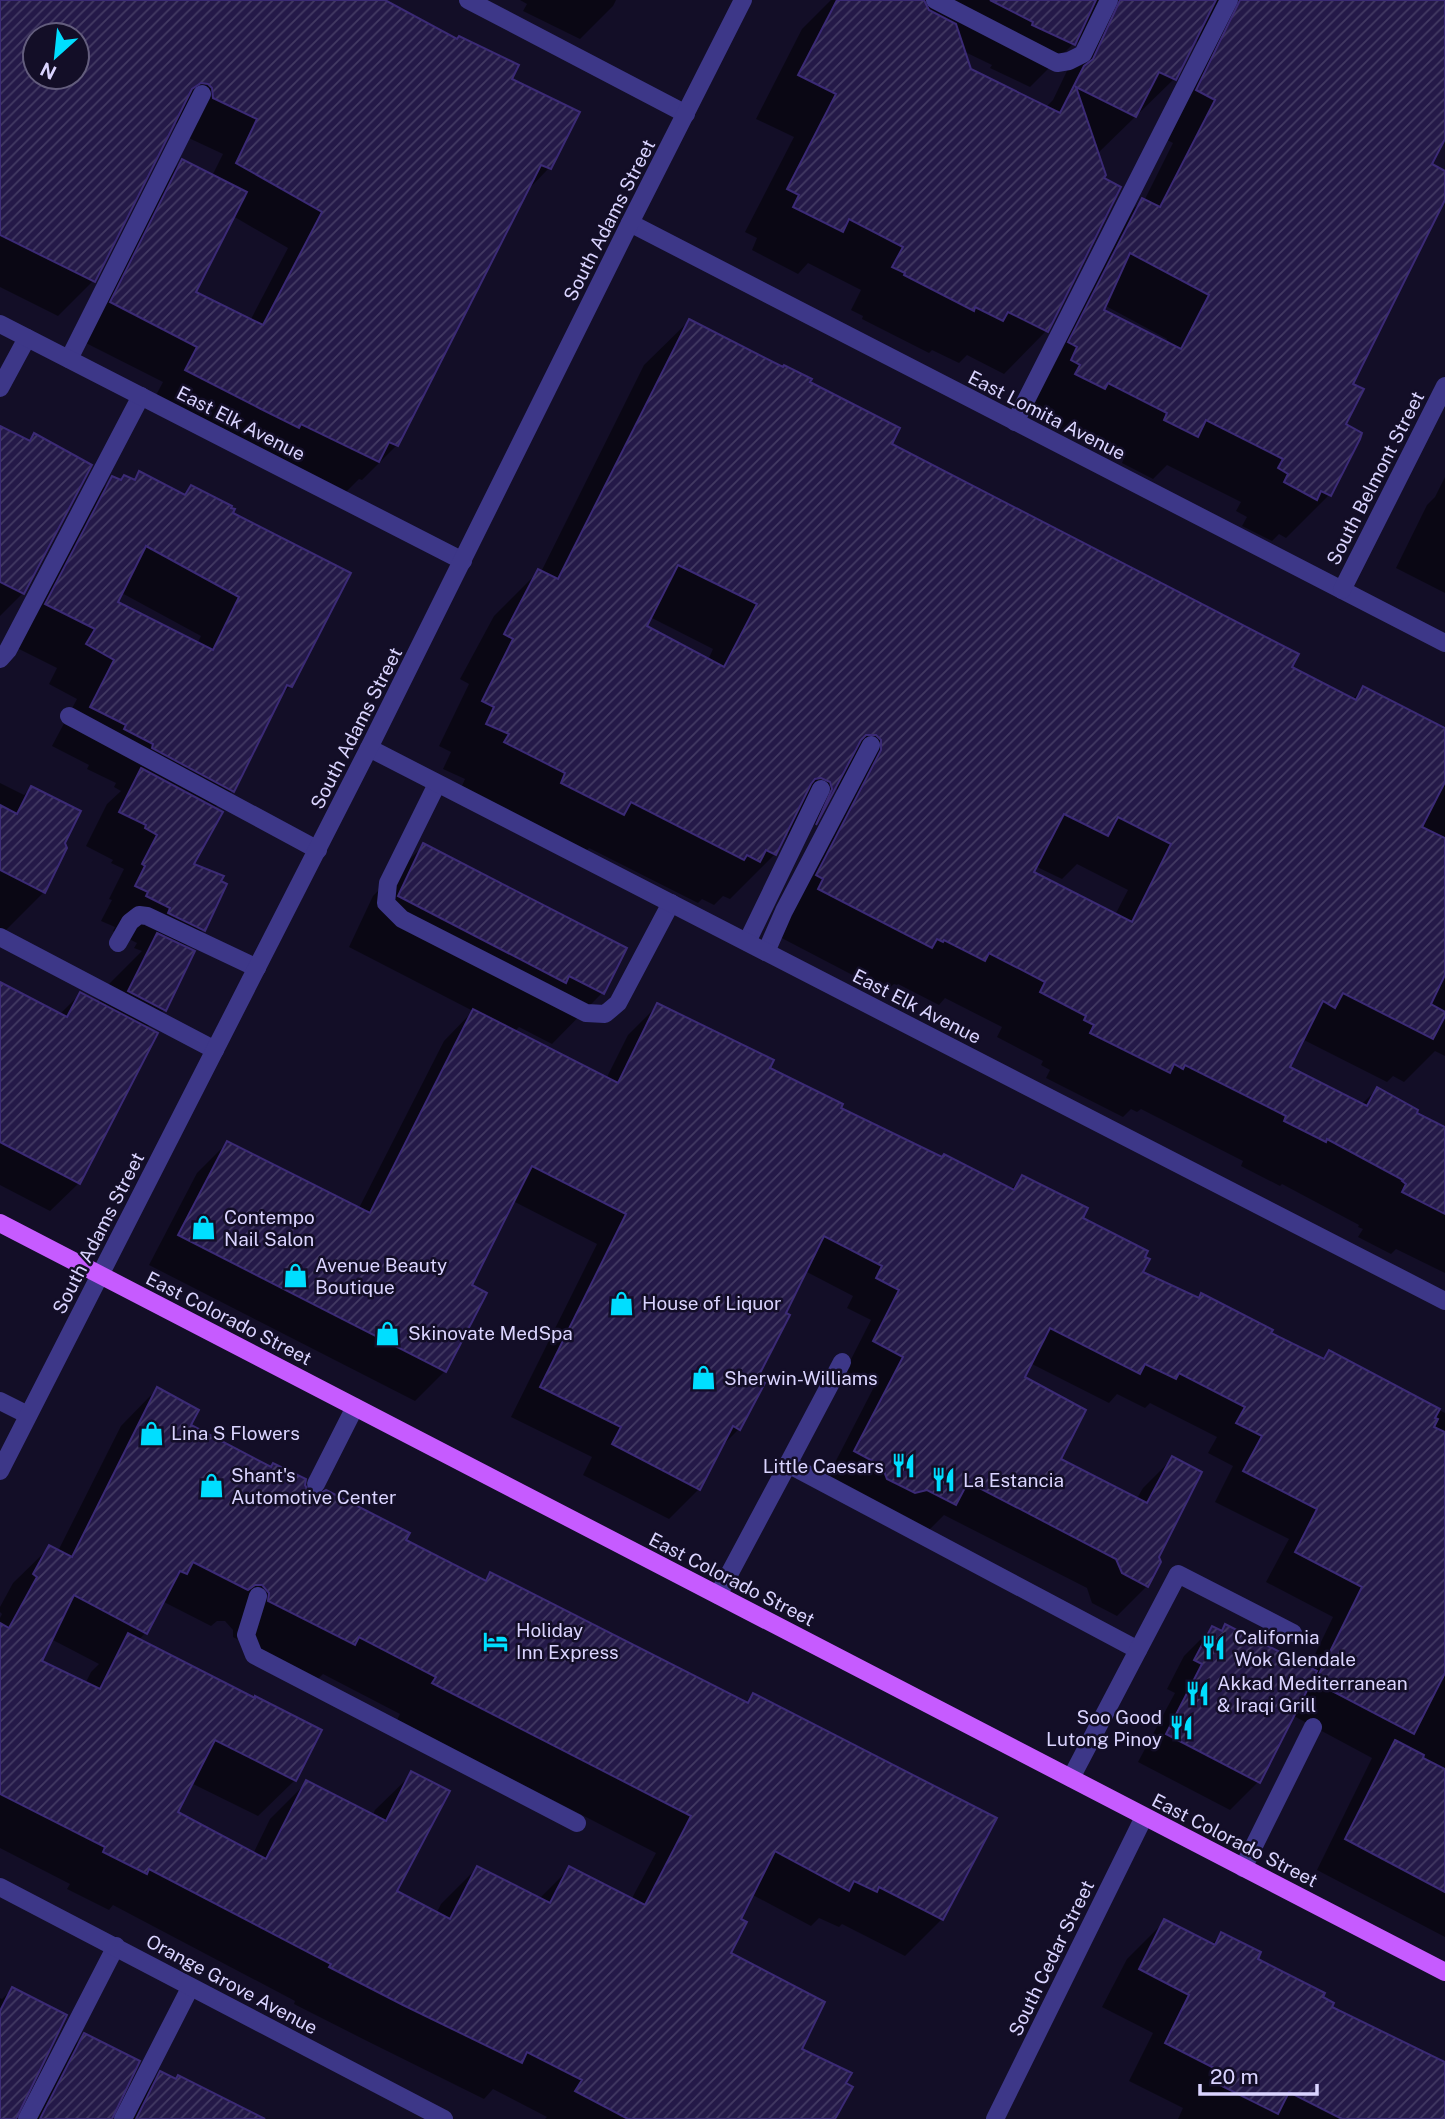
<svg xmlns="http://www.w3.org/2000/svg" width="1445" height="2119" viewBox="0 0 1445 2119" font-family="'Public Sans',sans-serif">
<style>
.shadow{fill:#0007;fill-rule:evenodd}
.building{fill:url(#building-hatch);stroke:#3b2a75;stroke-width:2;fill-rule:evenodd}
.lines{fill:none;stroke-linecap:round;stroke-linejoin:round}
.service{stroke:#3d3788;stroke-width:18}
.minor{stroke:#3d3788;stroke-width:18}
.tertiary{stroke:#3d3788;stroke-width:18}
.primary{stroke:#c65bff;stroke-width:18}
.labels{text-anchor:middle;stroke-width:5;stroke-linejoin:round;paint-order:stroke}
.street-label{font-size:19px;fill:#dad4ff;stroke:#130e27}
.poi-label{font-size:19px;fill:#dad4ff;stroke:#130e27;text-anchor:start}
</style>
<defs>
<pattern id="building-hatch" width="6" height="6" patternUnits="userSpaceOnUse" patternTransform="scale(1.75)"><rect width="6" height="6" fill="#241948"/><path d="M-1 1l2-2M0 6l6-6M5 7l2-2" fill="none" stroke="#433a63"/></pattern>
</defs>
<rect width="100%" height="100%" fill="#130e27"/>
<g class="shadow">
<path d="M0 0H381L510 80 549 168 525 193 397 445 362 480 359 479 342 496 151 405 163 382 76 338 147 196 182 161 212 176 223 154 178 133 177 124 174 121 93 281 58 316 0 287ZM35 35H77V77H35ZM233 216 288 248 250 321 194 293Z"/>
<path d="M520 0H616L613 6 580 39 523 11 527 4Z"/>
<path d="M831 0H1445V135L1430 165 1445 179V196L1351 384 1329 495 1286 538 1279 534 1272 541 1242 526 1247 517 1236 511 1241 502 1167 465 1153 479 1122 463 1125 456 1066 426 1061 431 1034 417 1038 408 1029 404 1099 243 1142 200 1144 201 1173 143 1154 133 1198 42 1195 38 1174 79 1097 154 1046 331 1004 374 967 355 959 363 932 350 929 353 862 319 863 316 851 310 861 290 808 263 798 274 752 250 757 238 745 232 794 137 756 119 802 29ZM1076 38 1078 42 1077 50 1053 100 1045 108 969 70 963 51 992 65 990 68 1030 87 1073 44ZM1104 305 1167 339 1165 343 1102 311Z"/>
<path d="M689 321 808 383 890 444 1290 668 1352 700 1363 688 1445 730V1056L1435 1051 1404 1082 1393 1076 1387 1082 1302 1039 1287 1067 1361 1105 1377 1089 1445 1127V1273L1396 1249 1391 1254 1358 1237 1363 1229 1358 1227 1359 1225 1282 1184 1280 1186 1241 1166 1243 1161 1141 1109 1137 1112 1131 1109 1123 1117 1046 1078 1050 1070 1041 1065 1043 1061 997 1037 1002 1027 945 998 939 1005 898 984 897 985 894 984 885 992 774 934 837 796V782L815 824 776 863 788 835 787 830 775 854 730 899 723 896 714 905 702 899 698 903 589 848 578 859 461 788 465 779 443 769 451 752 439 746 469 684 460 679 494 616 539 571 541 572 644 365ZM650 617 713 649 708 660 645 627ZM1077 864 1128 890 1115 915 1032 873 1035 866 1062 879Z"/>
<path d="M0 428 27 442 34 435 23 593 0 616Z"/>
<path d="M139 474 182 495 191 487 231 513 349 574 290 686 280 697 232 791 214 809 192 865 219 882 203 930 184 948 192 952 164 1010 146 1028 79 1183 50 1211 0 1185V984L59 1015 80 994 98 1003 107 986 142 951 134 948 137 943 113 931 115 927 101 921 112 900 109 899 124 869 111 863 113 860 86 846 107 804 121 791 114 787 116 783 87 769 89 765 52 746 77 699 49 684 57 668 7 643 74 517 113 478 120 482 132 481ZM120 592 201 636 197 644 115 602Z"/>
<path d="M1445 477V593L1396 568 1427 505 1435 497Z"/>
<path d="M0 783 24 795 31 788 63 843 44 892 0 936Z"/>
<path d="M424 845 602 993 552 1044 519 1027 514 1032 606 1079 628 1035 658 1005 839 1109 1010 1190 1023 1177 1081 1219 1141 1272 1197 1299 1202 1295 1269 1334 1321 1360 1329 1353 1445 1413V1937L1317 1870 1372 1758 1292 1715 1258 1782 1230 1810 1138 1762 1175 1693 1167 1689 1184 1656 1212 1628 1220 1632 1226 1626 1308 1669 1333 1617 1266 1582 1289 1539 1215 1502 1233 1466 1208 1453 1217 1437 1150 1403 1145 1408 1117 1394 1109 1403 1030 1363 1023 1378 1059 1460 1136 1500 1143 1488 1173 1458 1157 1557 1147 1586 1117 1616 1092 1603 1087 1588 944 1515 925 1534 825 1482 874 1387 845 1371 871 1320 847 1308 853 1296 805 1271 755 1380 739 1429 720 1448 699 1489 669 1519 583 1475 592 1457 511 1417 597 1244 513 1201 470 1286 445 1371 415 1401 149 1265 197 1173 227 1143 358 1210 444 1041 473 1011 349 947 373 896Z"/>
<path d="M157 1389 189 1426 303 1486 309 1495 483 1582 491 1574 745 1704 754 1696 942 1919 905 1956 842 1924 839 1927 819 1918 811 1926 751 1894 738 1920 729 1953 800 2050 821 2119H545L547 2117 493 2089 484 2099 367 2041 294 2004 295 2001 113 1905 109 1910 67 1889 70 1884 0 1848V1618L2 1614 0 1612V1607L13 1583 50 1547 58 1551 121 1426ZM162 1601 211 1626 217 1621H225L233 1630V1637L317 1680 323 1674 400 1714 397 1720 656 1853 631 1900 570 1868 539 1899 477 1868 441 1904 436 1914 395 1892 412 1774 375 1810 372 1816 307 1782 270 1819 253 1854 176 1813 191 1783 258 1816 295 1780 138 1641 145 1633ZM51 1639 99 1664 91 1672 85 1684 39 1662Z"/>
<path d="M1165 1921 1211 1945 1221 1934 1255 1959 1321 1998 1330 2008 1445 2065V2119H1178L1183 2108 1129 2081 1153 2033 1102 2007 1127 1959Z"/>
<path d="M12 1989 15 2119H0V1998L2 1999Z"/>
<path d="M85 2035 110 2119H21L42 2077Z"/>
<path d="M160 2073 234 2119H117Z"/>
</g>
<g class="building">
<path d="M0 0H385L457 39 459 36 519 65 512 79 580 112 551 169 541 165 398 446 389 442 379 462 301 424 299 428 261 409 185 370 197 347 110 302 182 159 247 192 196 292 263 325 322 212 236 163 257 119 213 98 212 88 208 84 201 83 192 89 95 282 0 235ZM35 35H77V77H35Z"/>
<path d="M837 0H924L929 10 956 24 971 69 1060 113 1084 66 1093 59 1120 0H1216L1176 80 1159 72 1136 117 1076 87 1106 175 1104 178 1121 187 1048 332 1008 312 1003 321 975 307 974 311 904 275 905 273 892 267 903 247 849 219 843 232 793 207 799 195 787 189 836 94 798 75Z"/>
<path d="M990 0H1096L1075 45 1032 25 1033 22Z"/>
<path d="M1240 0H1445V139L1432 164 1445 171V200L1353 384 1364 389 1346 424 1362 433 1360 439 1331 496 1321 491 1317 500 1284 482 1288 474 1278 468 1283 459 1206 420 1198 437 1164 420 1167 413 1108 383 1105 389 1075 374 1080 365 1071 360 1077 347 1068 342 1142 198 1160 207 1215 100 1196 90ZM1130 253 1209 295 1181 349 1104 310Z"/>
<path d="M689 319 783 367 784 365 812 379 810 382 900 428 892 444 1299 654 1292 667 1356 700 1363 686 1445 728V782L1422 827 1445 838V975L1431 1004 1445 1012V1016L1433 1039 1343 993 1335 1008 1323 1001 1290 1067 1367 1106 1377 1087 1418 1110 1417 1113 1445 1127V1214L1402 1192 1406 1184 1402 1181 1403 1180 1327 1139 1326 1142 1284 1121 1286 1116 1185 1065 1183 1069 1174 1064 1170 1073 1090 1033 1094 1025 1084 1020 1086 1016 1040 992 1045 982 989 953 985 961 944 940 943 942 937 939 932 948 818 889 823 879 816 875 881 750V740L876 735H866L861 740 816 825 832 789 830 782 821 778 815 779 811 784 776 855 766 850 760 862 747 855 744 860 631 802 624 815 561 783 565 773 504 742 509 734 486 724 494 707 482 701 513 639 504 634 538 569 558 579ZM678 565 757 604 724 667 647 626ZM1064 814 1108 836 1118 817 1171 844 1132 922 1034 872Z"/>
<path d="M0 426 30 441 34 433 92 465 24 594 0 582Z"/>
<path d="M139 471 185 495 191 485 232 506 231 508 235 509 233 513 351 573 292 687 287 685 234 792 152 748 153 744 124 729 126 725 90 707 114 660 86 644 95 629 45 604 112 476 121 480 124 475 135 480ZM146 546 239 597 213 650 118 602Z"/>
<path d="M141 768 223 812 194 864 224 876 221 881 227 884 205 931 168 913 170 908 146 896 148 892 135 886 145 866 142 864 157 835 145 828 146 825 119 812Z"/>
<path d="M31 786 81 811 65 843 67 848 45 893 0 870V805L17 814Z"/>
<path d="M423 843 627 948 604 994 569 976 566 983 398 896Z"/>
<path d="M157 933 195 951 166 1011 128 991Z"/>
<path d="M0 982 67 1017 80 992 158 1033 80 1184 0 1142Z"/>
<path d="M657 1003 774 1060 770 1068 843 1104 841 1108 942 1157 944 1154 1014 1190 1022 1175 1088 1208 1083 1218 1148 1251 1145 1257 1150 1259 1143 1272 1199 1298 1201 1293 1273 1330 1271 1333 1324 1359 1329 1350 1440 1409 1435 1418 1438 1419 1434 1427 1445 1432V1673L1414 1734 1315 1682 1362 1587 1295 1552 1317 1509 1243 1471 1262 1436 1236 1423 1245 1407 1179 1373 1176 1379 1145 1364 1140 1374 1050 1328 1025 1377 1086 1410 1061 1459 1147 1503 1172 1456 1202 1472 1159 1557 1161 1562 1148 1587 1122 1573 1116 1559 968 1482 956 1505 927 1490 915 1493 887 1479 882 1466 854 1451 903 1357 873 1341 899 1290 876 1278 882 1266 824 1236 786 1313 790 1315 757 1379 765 1383 740 1430 733 1426 700 1490 612 1444 621 1427 540 1387 626 1214 532 1166 472 1285 487 1293 446 1372 178 1235 227 1141 370 1213 473 1009 618 1083Z"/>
<path d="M157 1387 199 1410 191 1425 271 1467 273 1463 306 1479 305 1485 310 1494 317 1495 326 1490 410 1533 406 1540 486 1581 490 1572 748 1703 753 1693 997 1818 943 1920 879 1887 877 1892 854 1881 849 1891 775 1851 741 1919 747 1922 731 1953 825 2002 802 2049 852 2073 846 2083 853 2087 835 2119H628L575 2091 582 2080 527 2052 522 2063 403 2005 329 1967 331 1964 149 1869 147 1874 103 1852 105 1847 0 1794V1623L9 1628 37 1577 33 1574 49 1545 72 1557ZM193 1562 248 1590 255 1585H262L269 1593 268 1601 355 1645 359 1637 436 1677 432 1683 691 1816 645 1905 569 1866 550 1903 477 1866 450 1919 397 1891 450 1791 411 1771 386 1821 306 1780 266 1859 178 1812 215 1740 296 1781 322 1730 255 1696V1698L128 1633 100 1689 42 1661 74 1595 147 1634 180 1571 187 1574Z"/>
<path d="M1225 1624 1317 1671 1260 1783 1166 1734 1202 1664 1194 1660 1212 1626 1222 1631Z"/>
<path d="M1395 1740 1424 1755 1423 1758 1445 1769V1892L1345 1839Z"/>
<path d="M1164 1919 1215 1945 1221 1932 1261 1952 1258 1959 1325 1993 1323 1997 1334 2003 1332 2007 1445 2062V2119H1342L1289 2092 1278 2114 1214 2082 1220 2071 1165 2043 1189 1995 1139 1969Z"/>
<path d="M12 1987 67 2015 16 2119H0V2011Z"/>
<path d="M84 2033 140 2061 112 2119H40Z"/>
<path d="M160 2071 176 2079 178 2075 265 2119H136Z"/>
</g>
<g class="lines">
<g class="service">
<path d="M935 0 1057 63 1069 61 1083 54 1109 0"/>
<path d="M69 359 202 94"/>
<path d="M0 388 27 338"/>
<path d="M1015 422 1229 0"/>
<path d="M0 659 8 650 141 396"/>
<path d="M69 716 318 850"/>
<path d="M437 784 388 883 386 903 402 919 586 1013 605 1014 618 1003 671 903"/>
<path d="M0 937 215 1050"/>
<path d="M747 942 821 789"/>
<path d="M118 943 130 922 139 915 147 916 257 968"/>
<path d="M766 952 784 911 871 745"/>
<path d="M0 1401 28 1415"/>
<path d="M788 1464 842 1362"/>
<path d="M316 1484 355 1407"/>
<path d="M718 1595 788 1464 1138 1650"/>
<path d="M258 1596 246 1635 254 1655 577 1823"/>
<path d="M1071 1778 1178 1574 1293 1633"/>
<path d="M1243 1868 1313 1727"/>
<path d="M27 2119 116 1946"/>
<path d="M123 2119 190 1988"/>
</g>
<g class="minor">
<path d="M468 0 686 114"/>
<path d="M630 223 1445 643"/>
<path d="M0 324 463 561"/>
<path d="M1342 590 1445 386"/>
<path d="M369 748 1445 1301"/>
<path d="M0 1887 444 2119"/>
<path d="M995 2119 1144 1817"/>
</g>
<path class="tertiary" d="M0 1471 369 748 630 223 743 0"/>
<path class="primary" d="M0 1223 1445 1972"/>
</g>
<defs>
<symbol id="shop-bare" viewBox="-9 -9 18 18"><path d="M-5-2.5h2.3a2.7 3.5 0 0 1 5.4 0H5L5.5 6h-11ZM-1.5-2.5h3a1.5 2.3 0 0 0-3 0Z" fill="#00deff" stroke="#130e27" stroke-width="2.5" paint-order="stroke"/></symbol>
<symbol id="restaurant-bare" viewBox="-9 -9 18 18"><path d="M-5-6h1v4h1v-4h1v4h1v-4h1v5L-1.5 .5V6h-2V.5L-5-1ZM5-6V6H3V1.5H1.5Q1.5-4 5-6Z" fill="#00deff" stroke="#130e27" stroke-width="2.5" paint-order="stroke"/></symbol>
<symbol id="hotel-bare" viewBox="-9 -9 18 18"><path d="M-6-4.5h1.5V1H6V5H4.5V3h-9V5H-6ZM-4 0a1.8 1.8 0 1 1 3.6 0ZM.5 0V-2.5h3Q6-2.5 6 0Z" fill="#00deff" stroke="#130e27" stroke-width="2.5" paint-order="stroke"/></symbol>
</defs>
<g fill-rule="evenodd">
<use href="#shop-bare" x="186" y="1210" width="35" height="35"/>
<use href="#shop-bare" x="278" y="1258" width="35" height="35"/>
<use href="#shop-bare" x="604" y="1286" width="35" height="35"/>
<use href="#shop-bare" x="370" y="1316" width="35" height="35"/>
<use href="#shop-bare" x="686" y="1360" width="35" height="35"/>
<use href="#shop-bare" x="134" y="1416" width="35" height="35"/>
<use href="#restaurant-bare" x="886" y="1448" width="35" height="35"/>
<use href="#restaurant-bare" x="926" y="1462" width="35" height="35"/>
<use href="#shop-bare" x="194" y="1468" width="35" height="35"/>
<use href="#hotel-bare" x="478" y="1624" width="35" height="35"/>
<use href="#restaurant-bare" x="1196" y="1630" width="35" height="35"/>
<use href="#restaurant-bare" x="1180" y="1676" width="35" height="35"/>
<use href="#restaurant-bare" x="1164" y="1710" width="35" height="35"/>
</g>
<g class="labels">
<g class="street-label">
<text transform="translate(609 220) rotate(-63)" y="7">South Adams Street</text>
<text transform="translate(1047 415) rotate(27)" y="7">East Lomita Avenue</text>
<text transform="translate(241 423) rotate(27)" y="7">East Elk Avenue</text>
<text transform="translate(1375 478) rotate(-63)" y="7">South Belmont Street</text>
<text transform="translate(356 728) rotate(-63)" y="7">South Adams Street</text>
<text transform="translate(917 1006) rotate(27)" y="7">East Elk Avenue</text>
<text transform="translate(98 1233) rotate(-63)" y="7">South Adams Street</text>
<text transform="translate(229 1318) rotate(27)" y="7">East Colorado Street</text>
<text transform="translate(732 1579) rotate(27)" y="7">East Colorado Street</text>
<text transform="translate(1235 1840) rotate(27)" y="7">East Colorado Street</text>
<text transform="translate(1051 1958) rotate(-64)" y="7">South Cedar Street</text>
<text transform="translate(232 1984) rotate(28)" y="7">Orange Grove Avenue</text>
</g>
<g class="poi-label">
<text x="224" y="1224">Contempo<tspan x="224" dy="22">Nail Salon</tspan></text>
<text x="315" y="1272">Avenue Beauty<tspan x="315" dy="22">Boutique</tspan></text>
<text x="642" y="1310">House of Liquor</text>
<text x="408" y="1340">Skinovate MedSpa</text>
<text x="724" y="1385">Sherwin-Williams</text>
<text x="171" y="1440">Lina S Flowers</text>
<text x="884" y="1473" text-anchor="end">Little Caesars</text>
<text x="231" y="1482">Shant's<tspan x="231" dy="22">Automotive Center</tspan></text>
<text x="963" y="1487">La Estancia</text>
<text x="516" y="1637">Holiday<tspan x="516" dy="22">Inn Express</tspan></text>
<text x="1234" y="1644">California<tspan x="1234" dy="22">Wok Glendale</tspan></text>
<text x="1217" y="1690">Akkad Mediterranean<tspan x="1217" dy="22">&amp; Iraqi Grill</tspan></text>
<text x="1162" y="1724" text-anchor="end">Soo Good<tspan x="1162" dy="22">Lutong Pinoy</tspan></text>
</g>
</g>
<g transform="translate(56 56) rotate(207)"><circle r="33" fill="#130e27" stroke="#635d7d" stroke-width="2"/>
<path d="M0-5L12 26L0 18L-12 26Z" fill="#00deff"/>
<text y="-10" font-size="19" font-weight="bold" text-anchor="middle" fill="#dad4ff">N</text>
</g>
<path d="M1200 2084v10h117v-10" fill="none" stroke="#dad4ff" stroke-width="3.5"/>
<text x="1210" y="2084" font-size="21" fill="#dad4ff" stroke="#130e27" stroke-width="5" paint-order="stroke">20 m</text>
</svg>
